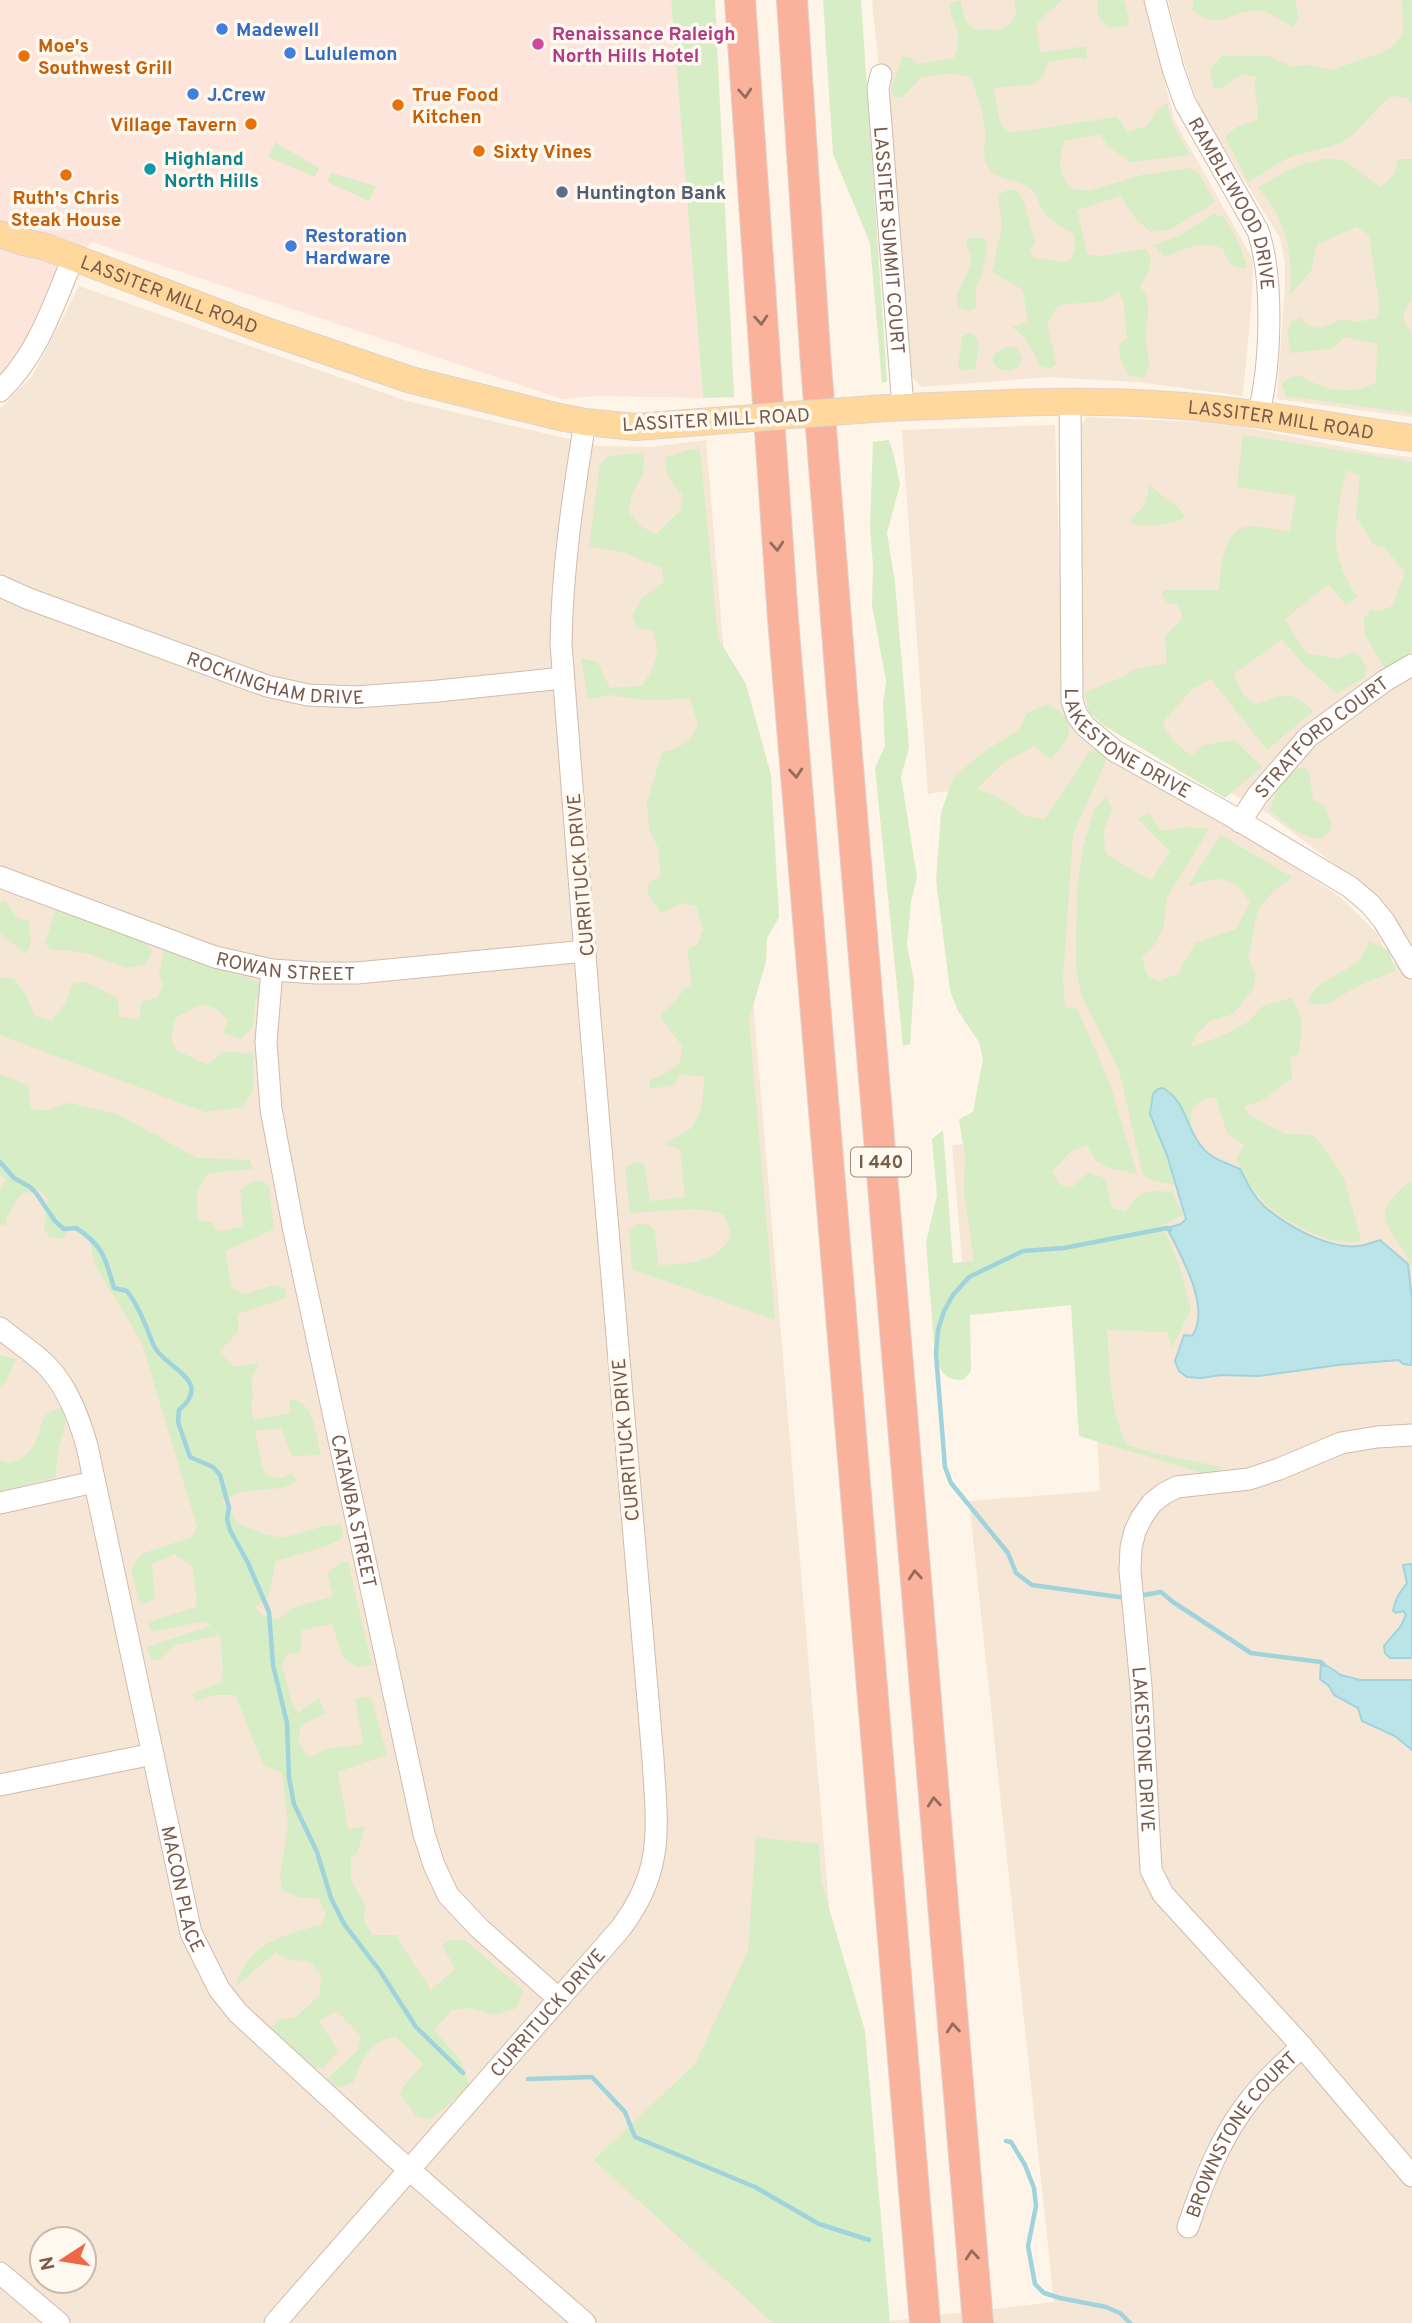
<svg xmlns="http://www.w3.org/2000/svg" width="1412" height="2323" viewBox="0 0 1412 2323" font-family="Overpass,sans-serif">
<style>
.residential{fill:#f6e6d6;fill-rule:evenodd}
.commercial{fill:#fee5db}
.green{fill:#d6edc5}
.water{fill:#bbe4e9;stroke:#a0d4dc;stroke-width:2}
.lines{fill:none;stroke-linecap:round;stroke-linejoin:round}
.stream{stroke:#a0d4dc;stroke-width:4.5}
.minor-casing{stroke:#d1bcac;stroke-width:23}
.major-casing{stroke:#dcd4d0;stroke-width:28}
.highway-casing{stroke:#dcd4d0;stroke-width:32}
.minor{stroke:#fff;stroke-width:21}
.major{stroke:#ffd89e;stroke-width:26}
.highway{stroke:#fbb29c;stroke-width:30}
.major-bridge-casing{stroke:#dcd4d0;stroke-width:28;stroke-linecap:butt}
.major-bridge{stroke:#ffd89e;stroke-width:26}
.oneway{stroke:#946c5a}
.shop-dot{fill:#3f7fe0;stroke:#fff9f0;stroke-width:2.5}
.hotel-dot{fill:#d1479c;stroke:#fff9f0;stroke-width:2.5}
.food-dot{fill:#e8710a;stroke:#fff9f0;stroke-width:2.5}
.culture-dot{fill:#0f9aa8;stroke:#fff9f0;stroke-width:2.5}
.service-dot{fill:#5c6f8a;stroke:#fff9f0;stroke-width:2.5}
.labels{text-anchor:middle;stroke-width:7;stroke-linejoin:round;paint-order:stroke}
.shield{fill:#fff9f0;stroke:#a28a7c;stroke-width:2}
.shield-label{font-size:18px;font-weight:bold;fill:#7a5a4a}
.shop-label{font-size:19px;font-weight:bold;fill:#366cbe;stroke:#fff9f0;text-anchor:start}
.hotel-label{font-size:19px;font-weight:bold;fill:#b23c85;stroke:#fff9f0;text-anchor:start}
.food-label{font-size:19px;font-weight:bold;fill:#c56008;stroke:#fff9f0;text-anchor:start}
.culture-label{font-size:19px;font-weight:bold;fill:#0d838f;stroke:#fff9f0;text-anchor:start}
.service-label{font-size:19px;font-weight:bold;fill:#4e5e75;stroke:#fff9f0;text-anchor:start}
.street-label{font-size:19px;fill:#7a5a4a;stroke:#fff9f0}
</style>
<rect width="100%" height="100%" fill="#fef5e8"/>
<g class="residential">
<path d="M872 0H1143L1175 121 1253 260 1252 297 1243 396 1137 382 1048 377 922 387 911 376Z"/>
<path d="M1168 0H1412V417L1277 399 1285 282V262L1280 238 1199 107 1184 62Z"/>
<path d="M79 286 407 401 599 446 652 447 706 440 864 2323H0V409L33 375ZM42 2239H84V2281H42Z"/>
<path d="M1087 417 1224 423 1374 453 1412 457V945L1381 900 1333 863 1264 811 1114 729 1092 712 1084 701 1081 689 1079 429Z"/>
<path d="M1055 425 1064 701 1077 727 1339 896 1377 933 1391 965 1412 956V2323H872L1054 2302 969 1501 1100 1491 1090 1298 966 1305 952 1145 1069 1132 1044 854 946 791 928 794 902 430Z"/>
</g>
<path class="commercial" d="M0 0H671L703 398 596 396 562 399 91 242 0 377Z"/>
<g class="green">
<path d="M671 0H715L734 397 703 398Z"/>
<path d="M823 0H861L887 381 882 383 870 243 833 154Z"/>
<path d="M960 0 966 22 976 30 992 29 998 31 1011 23 1016 15 1015 0H1062L1036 24 1041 53 1086 46 1087 60 1078 57 1048 62 1045 72 1035 84 993 88 1001 126 1010 133 1117 117 1128 132 1147 126 1155 113 1167 103 1173 125 1190 155 1130 162 1108 146 1100 134 1064 141C1058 160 1058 173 1070 188L1088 191 1142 175 1191 168 1198 172 1215 202 1171 229 1151 232 1136 219 1120 196 1077 210 1088 255 1103 256 1146 249 1151 258 1148 273 1140 287C1154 300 1146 318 1146 335 1145 353 1154 361 1144 378L1129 376C1123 365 1117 355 1120 343L1127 338 1124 305 1119 291 1103 301 1058 305 1047 324 1056 364 1050 369 1039 366C1034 349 1027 338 1012 327L1028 322 1023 290 992 272 1002 226 998 195 1008 190H1017L1024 203 1035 243 1030 250 1034 258 1062 262 1071 259 1075 250 1074 234C1064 228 1051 222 1044 212 1039 206 1039 198 1034 192 1022 177 999 184 988 167 981 157 986 141 985 130 984 112 976 94 971 77L951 73 922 77 902 97H893L891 89 903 56 911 58 917 64 954 58C965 28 951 29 950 3Z"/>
<path d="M1099 0H1124L1129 17 1127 26 1110 28C1101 22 1093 11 1099 0Z"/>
<path d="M1194 0H1295L1298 17 1294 27C1281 22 1274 12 1260 11 1233 8 1220 33 1192 10Z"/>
<path d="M1402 0H1412V104L1407 98 1392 96C1374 108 1365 126 1348 138 1332 149 1310 150 1291 157 1276 163 1262 174 1248 182L1225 136 1237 127 1258 120C1259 102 1253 96 1256 77L1242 74 1222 88 1214 89 1210 69 1222 56H1269L1292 67 1307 65 1332 70 1386 51 1395 44 1403 33Z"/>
<path d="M275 142 319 168 315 177 268 157Z"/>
<path d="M1326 158 1345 161 1380 187 1395 174 1398 159H1412V300L1403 315 1407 327 1412 333V413L1286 396 1282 384 1287 379 1299 375C1323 390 1352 397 1376 382L1377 344 1345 337 1333 348 1291 353 1287 332 1291 322 1300 318 1311 327 1322 328 1342 319 1356 322 1377 318 1380 308 1369 235 1356 227 1317 244 1311 271 1290 295C1292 268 1290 239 1277 214 1272 205 1264 196 1258 187L1297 166Z"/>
<path d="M331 173 376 186 369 201 327 182Z"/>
<path d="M1214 214 1224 217 1239 243 1247 267C1233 271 1227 261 1223 249 1203 239 1185 249 1164 257L1154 245 1179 236Z"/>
<path d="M969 238H981L988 243 982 275 976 286V307L969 311 961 309 957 305V295L972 263 966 242Z"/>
<path d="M969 333 975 335 979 346 975 369 962 371 958 367 962 337Z"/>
<path d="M1014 347 1018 349 1022 358 1019 366 1011 370H1001L993 363V355L1004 348Z"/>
<path d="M1243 435 1412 462V651L1385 669 1365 635 1364 619 1371 609 1380 611 1393 606 1405 572 1385 548 1374 545 1356 517 1360 476 1346 470C1342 494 1334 522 1336 546 1338 563 1348 583 1357 597L1346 605 1328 584 1285 619 1306 653 1338 659 1354 652 1362 659 1367 669 1364 678 1337 693 1303 664 1282 639 1234 674 1242 693 1255 705C1283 694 1290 689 1313 711L1267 750 1211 679 1192 689 1162 723 1174 741 1191 756 1204 745 1234 740 1262 767 1225 798 1103 725 1088 711 1085 692 1123 677 1133 670 1167 663 1165 636 1183 618 1178 605 1168 603 1162 596 1163 590H1219C1220 573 1223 531 1245 527 1259 525 1277 530 1290 531L1296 496 1237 487Z"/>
<path d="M889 440 893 452 900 484 887 533 895 583 909 747 901 777 917 877 911 902 907 945 914 982 910 1044 903 1046 875 768 885 746 883 704 886 681 872 605 873 567 870 528 873 442Z"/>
<path d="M700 449 718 638 746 684 771 775 779 917 767 938 766 962 749 1020 775 1320 632 1269 629 1231 639 1223 650 1225 655 1231 658 1265C688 1263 714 1266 731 1236L724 1214 697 1209 630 1213 625 1167 636 1162 644 1164 650 1201 685 1197 680 1150 666 1144C672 1138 679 1136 686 1132 702 1122 704 1094 704 1077L681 1074 674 1085 650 1089V1080L666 1073 680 1063 682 1046 660 1016C669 1005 679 1001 684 988L692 986 687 949 698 945 703 929 696 906 681 903 662 913 647 894 649 884 661 875 658 848 649 829 647 803 662 752C681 748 691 742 698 724L690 699 642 700 609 695 588 699 581 658 597 662 610 688 642 686C656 664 661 657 653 631L637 628 632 616 642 598 664 582 662 568 625 553 589 546 600 464 609 456 644 453 643 474 632 494 628 512 642 527 656 534 680 511 683 495C671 484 664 474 666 457L688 450Z"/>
<path d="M1150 484C1160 497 1178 503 1185 518 1167 524 1147 530 1129 522L1145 505Z"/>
<path d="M1049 704C1054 708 1063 713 1066 719 1075 734 1061 749 1051 759L1034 746 1003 763 977 789 995 795 1025 816 1045 819 1089 752 1097 748 1107 758 1073 835 1063 978 1065 1007 1077 1009 1109 1081 1137 1174 1113 1169 1096 1161 1087 1145 1071 1151 1052 1172 1060 1185 1072 1187 1088 1173 1105 1178 1112 1208 1126 1212C1140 1188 1145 1191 1172 1192L1183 1215 1163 1225 1179 1265 1191 1310C1183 1323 1180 1336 1171 1347L1168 1332 1107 1330C1110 1369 1109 1409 1127 1445L1154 1453 1225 1468 1206 1474 1079 1436 1071 1305 970 1315 971 1371 963 1380C944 1380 942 1372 935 1357L926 1242 937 1196 932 1139 943 1130 953 1263 974 1261 964 1192 965 1156 959 1119 973 1112 983 1059 979 1042 958 1011 950 991 936 880 941 813 953 778 985 751 1019 730 1026 715 1033 710Z"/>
<path d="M1304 767 1309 772 1313 800 1325 806 1332 828 1322 839C1303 839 1284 823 1270 811 1277 789 1279 773 1304 767Z"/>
<path d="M1106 797 1112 810 1104 829 1105 853 1151 881 1170 852 1137 818 1149 814 1161 831 1186 827 1209 829 1167 898 1163 928 1154 945 1142 957 1147 976 1159 981 1178 974 1195 943 1236 929 1250 903C1232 874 1220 876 1188 886L1221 835 1292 877 1274 891 1258 909 1248 958 1256 973 1254 988 1233 1014 1210 1021 1195 1036 1191 1047 1220 1037 1248 1022 1263 1006 1291 998C1305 1013 1301 1035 1299 1054L1290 1058 1292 1079C1272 1090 1269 1101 1244 1106L1249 1115 1285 1134 1313 1135 1319 1141 1344 1178 1361 1240C1334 1251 1272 1216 1256 1193 1248 1183 1243 1171 1236 1160L1244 1145 1227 1133 1216 1098H1208L1198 1103 1192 1109 1189 1137 1179 1186 1152 1180 1143 1175 1119 1070 1082 997 1076 968 1077 888 1083 848 1094 809Z"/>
<path d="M5 901 18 919 28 920 31 942 26 954 0 933V902Z"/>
<path d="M56 909 145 941 153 952 144 965 127 968 89 954 65 950H51L45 943Z"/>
<path d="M1369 941 1388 950 1396 970 1358 986 1329 1003 1318 1005 1307 1003C1310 999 1312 993 1316 989 1333 973 1364 967 1369 941Z"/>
<path d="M164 948 262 983 255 1003 253 1027 241 1039 223 1033 228 1020 215 1008 201 1004 175 1018 171 1038 176 1050 207 1065 223 1052 253 1053V1091L242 1107 205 1112 0 1035V977L14 979 25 993 35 1016 51 1021 66 1002 72 984 85 982 118 998 119 1017 140 1019 141 1002 158 997 163 985 159 975Z"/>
<path d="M0 1074 28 1086 31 1109 44 1111 69 1103 117 1114 197 1158 250 1160 253 1169 209 1173C194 1189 195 1198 199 1220L211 1222 218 1232 243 1226 240 1190 250 1183 263 1180 269 1187 274 1229 225 1251 232 1288 244 1294 275 1285 286 1289V1298L238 1314V1332L219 1352 234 1367 259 1363 251 1380 253 1393 251 1406 254 1420 290 1413V1399C315 1401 315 1435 321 1455L292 1456 281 1428 255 1431 262 1466 268 1476 281 1478 292 1474 297 1480C284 1492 265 1488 248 1491 238 1492 230 1496 222 1501L238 1524 264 1534 283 1538 321 1527 341 1524 343 1538 324 1547 276 1561 268 1597 255 1607 262 1615 278 1620 292 1608 333 1596 327 1574 340 1563 348 1562 372 1665 357 1667 343 1658 332 1624 302 1630 300 1653 287 1654 282 1666 291 1700 298 1713 319 1698 325 1713 301 1726 298 1743 310 1757 329 1749 363 1744 355 1698 371 1697 387 1755 338 1772 348 1829 365 1826 358 1852 351 1858V1881L365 1904 364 1921 372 1935H397L402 1946 431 1990 455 1969 442 1945 450 1940H465L523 1990 517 2008 495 2015 471 2008 452 2010 434 2030 461 2061 470 2086 430 2120 416 2116 400 2094 403 2087 423 2064 396 2037C367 2041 363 2059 353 2083L338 2088 327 2079 358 2050 361 2036 337 2011 319 2021 338 2051 324 2068H310L271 2027 280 2020 296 2017 320 1995 321 1974 309 1961 287 1960 276 1952 235 1987C249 1943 280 1936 321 1925L326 1914 319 1899 300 1897 282 1891 280 1876 288 1824 282 1773 265 1766C252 1743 246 1719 235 1695H214L197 1701 192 1694 221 1683 223 1670 220 1635 174 1645 159 1660H151L147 1647 211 1626 204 1621 152 1632 148 1622 196 1607 197 1599 192 1566 174 1554 152 1564 155 1599 143 1604 139 1600 131 1570 141 1554 192 1537 197 1527 143 1346 130 1322 94 1264 91 1245 81 1227 70 1225 63 1239 49 1237 44 1229 48 1199 39 1190 21 1194 7 1217 5 1226 0 1224V1188L6 1180 0 1174Z"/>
<path d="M1412 1181V1266C1402 1239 1369 1221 1395 1195 1400 1189 1405 1185 1412 1181Z"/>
<path d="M0 1355 16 1359 5 1383 0 1387Z"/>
<path d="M61 1408 66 1422 59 1446 55 1477 0 1492V1460L10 1464C21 1459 30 1454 36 1442 44 1426 37 1413 61 1408Z"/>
<path d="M756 1837 819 1844 821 1881 865 2031 890 2323H773L594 2160 695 2064 748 1951Z"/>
</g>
<g class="water">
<path d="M1163 1088C1188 1103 1185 1128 1202 1147 1211 1159 1227 1163 1240 1169 1247 1182 1253 1196 1264 1206 1285 1225 1329 1250 1359 1246 1366 1245 1373 1242 1380 1240L1408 1264 1412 1300V1365L1403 1364 1399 1360 1338 1365 1259 1376 1221 1375 1201 1378 1187 1377 1179 1371 1175 1361 1184 1335 1192 1336C1212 1308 1180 1254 1167 1228L1181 1224 1186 1219 1167 1155 1150 1114 1153 1094 1158 1089Z"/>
<path d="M1412 1564V1658H1390L1385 1653 1384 1646 1401 1626 1406 1615 1403 1611 1396 1613 1393 1611C1395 1599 1400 1592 1407 1583L1403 1565Z"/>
<path d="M1321 1662 1341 1675 1360 1680H1412V1750L1395 1736 1362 1721 1358 1708 1334 1695 1329 1686 1320 1679Z"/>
</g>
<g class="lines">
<g class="stream">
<path d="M0 1162 14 1178 30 1187 36 1193 55 1221 64 1229 76 1228C102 1244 106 1259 114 1288L127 1291C140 1308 146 1327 154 1346 163 1367 215 1380 179 1410L178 1422 190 1457 213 1467 220 1475 229 1508 227 1519 230 1530 248 1563 269 1612 273 1665 287 1723 289 1778 294 1804 317 1852 331 1898 344 1924 380 1971 416 2027 463 2073"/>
<path d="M1138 1596 1161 1592 1173 1602 1251 1653 1321 1662 1324 1665"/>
<path d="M1126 1598 1032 1585 1016 1573 1008 1553 951 1483 945 1467 936 1354 938 1330 944 1311 953 1295 969 1277 1023 1251 1064 1248 1167 1228 1170 1230"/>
<path d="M528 2079 592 2077 625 2112 635 2137 755 2187 819 2224 869 2240"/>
<path d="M1006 2141 1011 2142 1025 2165 1034 2188 1036 2206 1028 2246 1035 2284 1044 2293 1060 2298 1106 2307 1120 2313 1130 2323"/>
</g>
<defs>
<g id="minor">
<path id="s1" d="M1155 0 1173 69 1185 103 1258 231C1274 279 1271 366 1258 416"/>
<path id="s2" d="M881 75 878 88 903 407"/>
<path d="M0 391C38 354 53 306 73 258"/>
<path id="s3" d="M1070 400 1072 701 1077 715 1085 726 1115 751 1228 814 1350 887 1370 904 1384 921 1412 968"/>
<path id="s4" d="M0 586 29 599 267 686 308 695 356 697 438 691 563 678"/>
<path id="s5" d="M1240 822 1257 796 1308 737 1386 680 1412 665"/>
<path id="s6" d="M0 877 215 957 272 970 317 973H357L586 951"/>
<path id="s7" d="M272 970 266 1042 271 1109 294 1231 424 1834 434 1865 448 1895 479 1928 559 1999"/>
<path id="s8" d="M0 1328C15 1341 34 1352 48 1367 68 1388 79 1418 87 1446L191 1933 219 1989 238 2013 389 2152 585 2323"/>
<path id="s9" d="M1412 1435 1377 1437 1341 1443 1279 1469 1249 1479 1177 1487 1165 1493 1152 1503 1142 1517 1135 1531 1131 1548 1130 1571 1141 1686 1151 1870 1163 1894 1299 2043 1412 2176"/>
<path d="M0 1503 94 1482"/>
<path d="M0 1785 153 1754"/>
<path id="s10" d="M1188 2227C1203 2182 1222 2133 1253 2096 1267 2078 1286 2062 1302 2046"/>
<path d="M0 2273 59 2323"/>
<path id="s11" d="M275 2323 620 1929C665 1870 657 1828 653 1759L590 1019 561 644C562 570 573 496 585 422"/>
</g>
<g id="major">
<path id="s12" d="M0 234 23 242 46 247 261 329 411 380 555 416 585 422 636 427 700 422"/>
<path id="s13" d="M886 408C981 404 1074 398 1169 405 1250 410 1331 427 1412 438"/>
</g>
<g id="highway">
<path d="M740 0 783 619 925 2323"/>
<path d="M792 0 815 352 842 695 978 2323"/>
</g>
</defs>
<use href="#minor" class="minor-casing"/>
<use href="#major" class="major-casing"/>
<use href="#highway" class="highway-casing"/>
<use href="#minor" class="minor"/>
<use href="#major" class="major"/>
<use href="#highway" class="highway"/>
<defs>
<path id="major-bridge" d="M700 422 886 408"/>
</defs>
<use href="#major-bridge" class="major-bridge-casing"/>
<use href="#major-bridge" class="major-bridge"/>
</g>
<defs><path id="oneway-chevron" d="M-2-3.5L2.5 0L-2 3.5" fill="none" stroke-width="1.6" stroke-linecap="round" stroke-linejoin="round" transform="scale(1.75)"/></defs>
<g class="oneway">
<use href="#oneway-chevron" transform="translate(745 93) rotate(86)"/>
<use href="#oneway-chevron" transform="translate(761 320) rotate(86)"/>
<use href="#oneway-chevron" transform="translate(777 546) rotate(86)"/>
<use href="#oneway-chevron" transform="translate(796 773) rotate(85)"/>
<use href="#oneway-chevron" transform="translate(915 1575) rotate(-95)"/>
<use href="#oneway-chevron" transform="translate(934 1802) rotate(-95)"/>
<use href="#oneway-chevron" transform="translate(953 2028) rotate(-95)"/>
<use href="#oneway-chevron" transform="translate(972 2255) rotate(-95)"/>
</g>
<g class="shop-dot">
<circle cx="222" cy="29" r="7"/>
<circle cx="290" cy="53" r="7"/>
<circle cx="193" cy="94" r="7"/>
<circle cx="291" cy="246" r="7"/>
</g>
<circle class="hotel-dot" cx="538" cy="44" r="7"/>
<g class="food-dot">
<circle cx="24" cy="56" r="7"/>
<circle cx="398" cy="105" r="7"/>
<circle cx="251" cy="124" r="7"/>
<circle cx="479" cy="151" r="7"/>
<circle cx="66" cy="175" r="7"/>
</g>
<circle class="culture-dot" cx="150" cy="169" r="7"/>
<circle class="service-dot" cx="562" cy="192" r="7"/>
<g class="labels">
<rect class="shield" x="851" y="1147.5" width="60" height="29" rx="5"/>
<g class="shield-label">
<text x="881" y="1168">I 440</text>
</g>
<g class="shop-label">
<text x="236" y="36">Madewell</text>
<text x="304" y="60">Lululemon</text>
<text x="207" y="101">J.Crew</text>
<text x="305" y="242">Restoration<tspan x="305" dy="22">Hardware</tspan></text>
</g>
<g class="hotel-label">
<text x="552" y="40">Renaissance Raleigh<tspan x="552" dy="22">North Hills Hotel</tspan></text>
</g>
<g class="food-label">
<text x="38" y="52">Moe's<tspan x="38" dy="22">Southwest Grill</tspan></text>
<text x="412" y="101">True Food<tspan x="412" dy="22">Kitchen</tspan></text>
<text x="237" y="131" text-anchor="end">Village Tavern</text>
<text x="493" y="158">Sixty Vines</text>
<text x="66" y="204" text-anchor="middle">Ruth's Chris<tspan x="66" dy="22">Steak House</tspan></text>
</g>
<g class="culture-label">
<text x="164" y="165">Highland<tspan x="164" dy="22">North Hills</tspan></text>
</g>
<g class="service-label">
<text x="576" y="199">Huntington Bank</text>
</g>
<g class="street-label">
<text dy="7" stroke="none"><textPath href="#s1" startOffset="220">RAMBLEWOOD DRIVE</textPath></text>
<text dy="7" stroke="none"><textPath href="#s2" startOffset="166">LASSITER SUMMIT COURT</textPath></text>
<text dy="7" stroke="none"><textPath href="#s12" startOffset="180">LASSITER MILL ROAD</textPath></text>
<text transform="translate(716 419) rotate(-3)" y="7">LASSITER MILL ROAD</text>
<text dy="7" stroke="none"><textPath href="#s13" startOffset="396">LASSITER MILL ROAD</textPath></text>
<text dy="7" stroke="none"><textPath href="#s4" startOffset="292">ROCKINGHAM DRIVE</textPath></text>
<text dy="7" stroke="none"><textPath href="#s3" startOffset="371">LAKESTONE DRIVE</textPath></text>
<text dy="7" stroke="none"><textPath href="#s5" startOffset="119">STRATFORD COURT</textPath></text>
<text transform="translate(580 875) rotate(-95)" y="7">CURRITUCK DRIVE</text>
<text dy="7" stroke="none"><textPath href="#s6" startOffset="301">ROWAN STREET</textPath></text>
<text transform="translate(625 1440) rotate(-95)" y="7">CURRITUCK DRIVE</text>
<text dy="7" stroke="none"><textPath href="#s7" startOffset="550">CATAWBA STREET</textPath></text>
<text dy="7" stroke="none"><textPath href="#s9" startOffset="525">LAKESTONE DRIVE</textPath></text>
<text dy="7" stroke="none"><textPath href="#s8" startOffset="604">MACON PLACE</textPath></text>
<text dy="7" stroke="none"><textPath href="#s11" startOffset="413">CURRITUCK DRIVE</textPath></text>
<text dy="7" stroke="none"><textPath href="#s10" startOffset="108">BROWNSTONE COURT</textPath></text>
</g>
</g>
<g transform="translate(63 2260) rotate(258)"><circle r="33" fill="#fff9f0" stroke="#cab9ae" stroke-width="2"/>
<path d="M0-5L12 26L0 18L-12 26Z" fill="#ee6847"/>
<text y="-10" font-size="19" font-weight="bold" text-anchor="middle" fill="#7a5a4a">N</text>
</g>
</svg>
